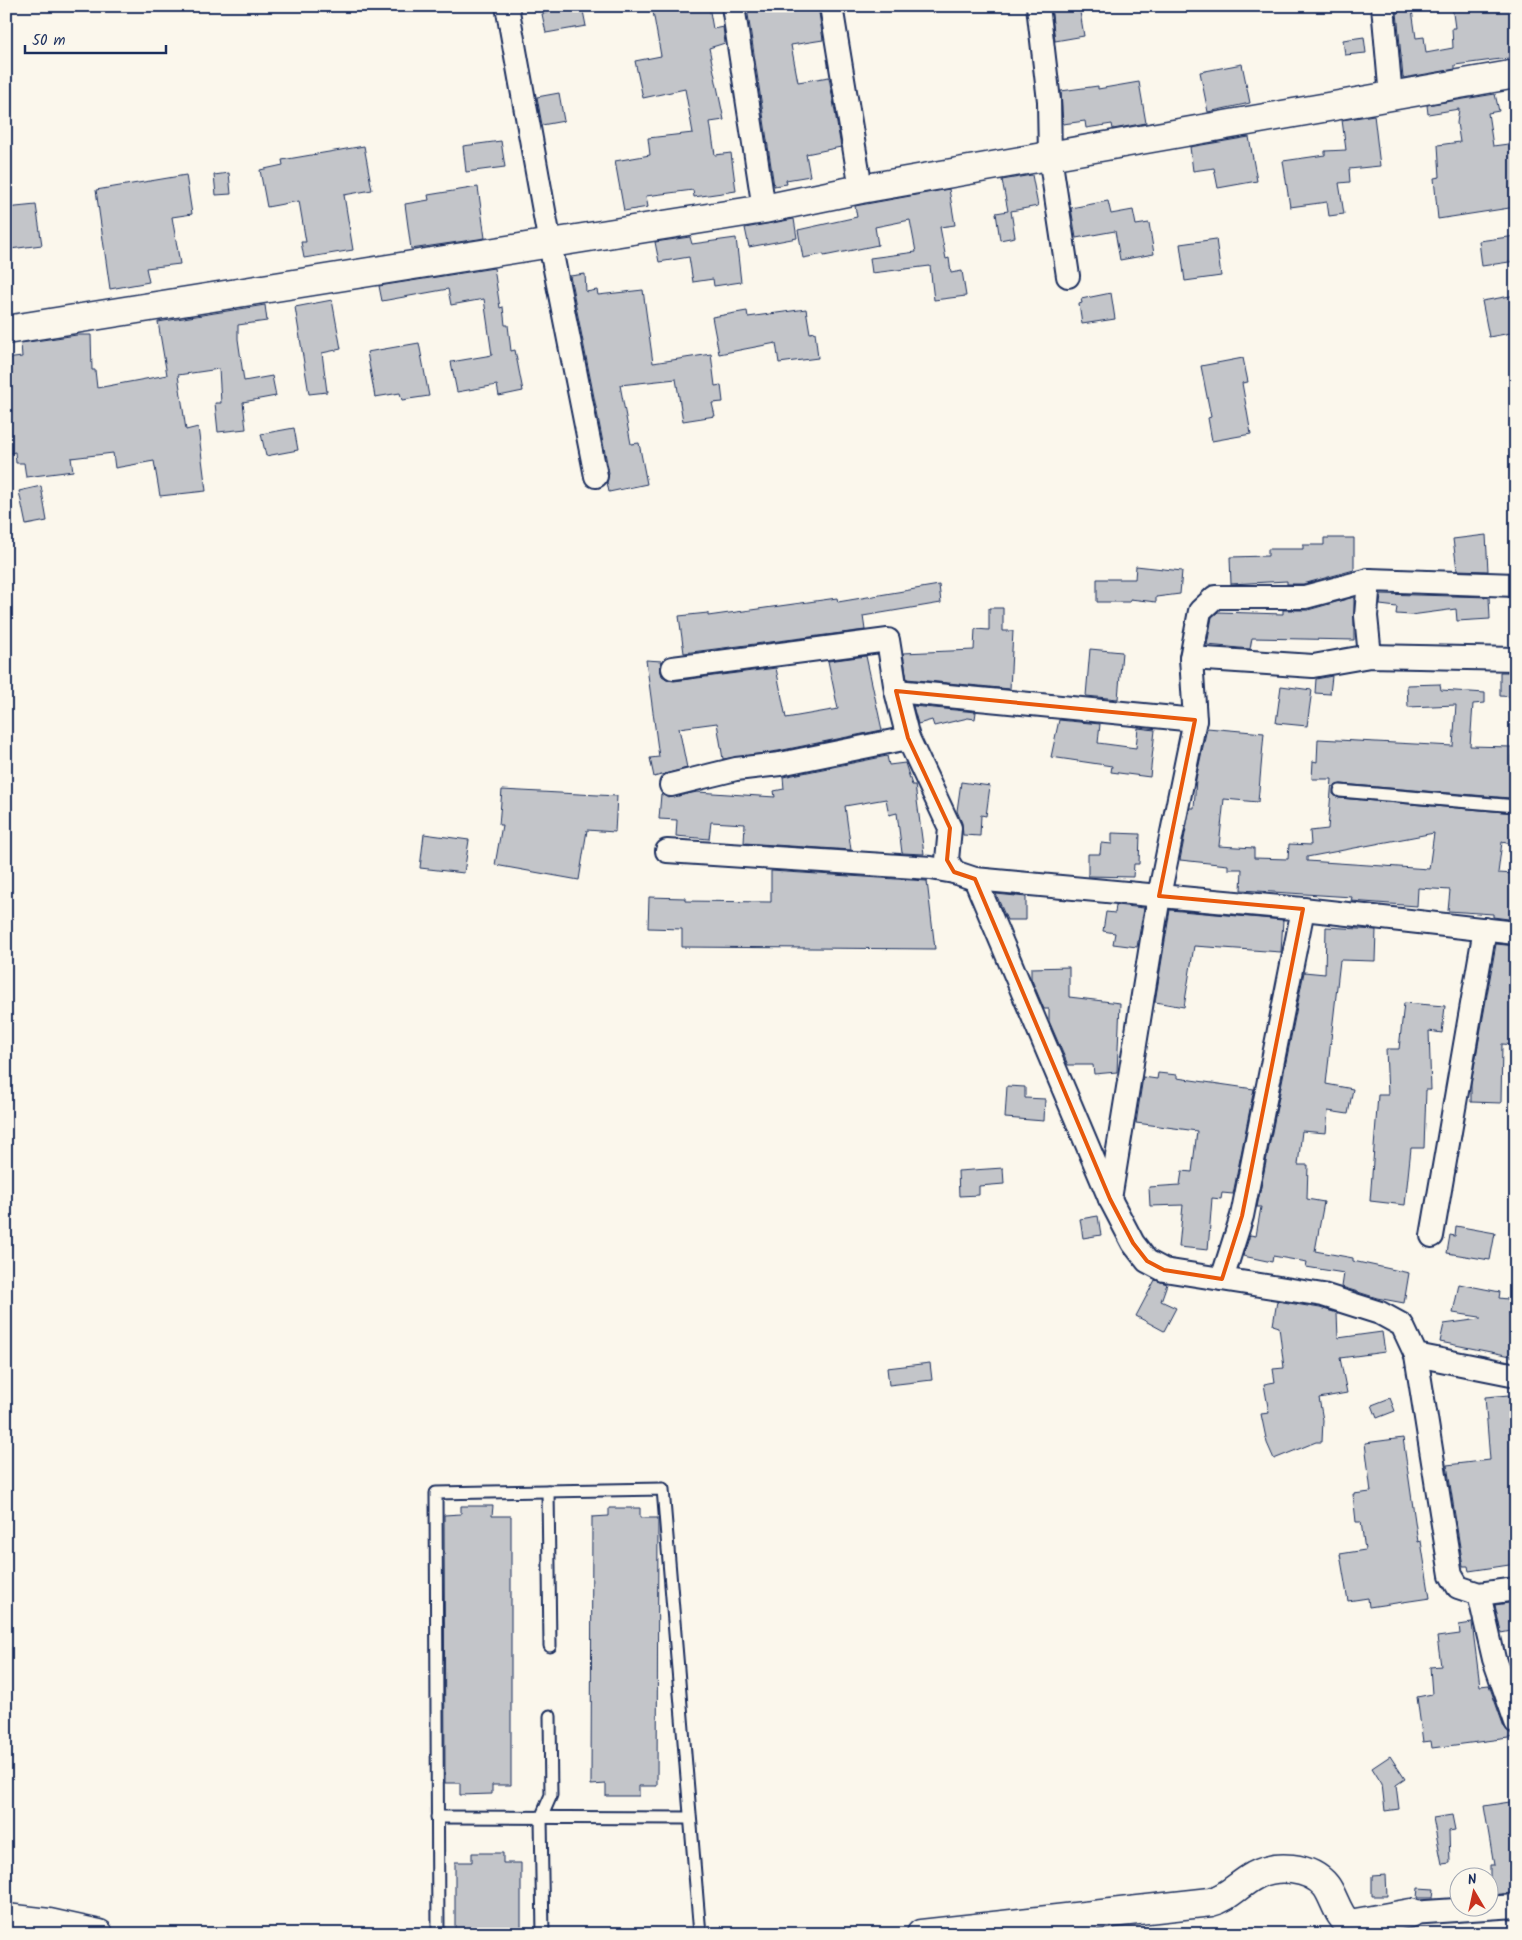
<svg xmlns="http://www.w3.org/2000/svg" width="1522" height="1940" viewBox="0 0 1522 1940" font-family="Kalam,sans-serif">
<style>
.building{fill:#c3c5c9;stroke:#1b2f5e;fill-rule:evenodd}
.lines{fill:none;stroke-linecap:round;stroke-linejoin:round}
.lane-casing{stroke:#1b2f5e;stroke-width:15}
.street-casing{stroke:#1b2f5e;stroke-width:26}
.secondary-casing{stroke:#1b2f5e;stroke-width:31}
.lane{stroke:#fbf7ec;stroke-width:11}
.street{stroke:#fbf7ec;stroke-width:22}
.secondary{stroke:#fbf7ec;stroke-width:28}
.marked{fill:none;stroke:#e8590c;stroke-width:4;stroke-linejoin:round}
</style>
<rect width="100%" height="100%" fill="#fbf7ec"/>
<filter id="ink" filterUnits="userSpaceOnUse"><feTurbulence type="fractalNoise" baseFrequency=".02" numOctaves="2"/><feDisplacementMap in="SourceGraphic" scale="10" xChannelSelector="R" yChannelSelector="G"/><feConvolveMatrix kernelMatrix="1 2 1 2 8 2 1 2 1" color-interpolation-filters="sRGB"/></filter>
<g filter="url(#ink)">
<g class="building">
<path d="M549 6H582L586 26 546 33 542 14 550 12Z"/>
<path d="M652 6H672L673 11 709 6 713 29 723 27 725 43 709 48 724 120 710 122 715 155 731 153 736 191 694 197 693 190 646 196 648 207 624 211 615 161 650 155 648 138 693 133 685 89 643 98 635 61 661 56Z"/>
<path d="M755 6H818L823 40 791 45 798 82 829 77 841 147 806 154 810 176 786 180 787 184 774 186 747 8Z"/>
<path d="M1051 6H1079L1084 36 1055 41Z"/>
<path d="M1452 6H1516V57L1455 65V69L1403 78 1397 12 1412 10 1416 38 1424 37 1426 53 1453 48 1452 28H1455Z"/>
<path d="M1364 37 1366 53 1345 55 1343 40Z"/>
<path d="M1242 64 1250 103 1208 112 1200 72Z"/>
<path d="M1139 82 1146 123 1113 129 1112 124 1086 128 1085 121 1063 124 1061 91 1098 86V89Z"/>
<path d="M559 93 564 121 542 125 537 97Z"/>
<path d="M1495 94 1499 111 1488 113 1493 146 1516 143V207L1438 219 1434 178 1440 177 1438 145 1460 142 1457 123 1459 109 1428 114 1427 105Z"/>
<path d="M1374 115 1380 166 1349 169 1350 182 1339 183 1344 214 1329 216 1327 202 1290 207 1283 161 1325 155V151L1346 150 1342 120Z"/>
<path d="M1249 137 1257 181 1218 188 1214 168 1193 171 1190 147Z"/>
<path d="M501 141 505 167 466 172 463 146Z"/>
<path d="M364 146 372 190 344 195 353 250 304 258 301 242H306L299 201 267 207 260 170 283 165 282 160Z"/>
<path d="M229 173 231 194 216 195 214 175Z"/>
<path d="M186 175 192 214 172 217 180 264 146 268 149 282 110 289 96 190Z"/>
<path d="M1032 175 1038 206 1011 211 1015 237 1000 240 996 213 1008 211 1002 180Z"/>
<path d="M478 187 485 238 411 249 405 204 429 200 428 195Z"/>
<path d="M949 189 955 225 940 227 946 259 949 258 951 273 962 271 966 296 934 300 930 266 872 273 870 258 916 252 910 220 875 227 878 245 824 256V254L803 258 798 230 857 217 855 206Z"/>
<path d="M1108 201 1111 214 1133 210 1136 225 1149 223 1154 254 1120 260 1115 231 1076 238 1071 208Z"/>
<path d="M36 205 42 245 10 249 6 208Z"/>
<path d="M794 219 797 238 749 247 745 228Z"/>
<path d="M1516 236V261L1482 266 1479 241Z"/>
<path d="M690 237 692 244 736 238 741 282 714 286 713 279 693 282 689 257 659 262 655 242Z"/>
<path d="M1216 239 1221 276 1185 281 1180 244Z"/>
<path d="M494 268 500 308 503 307 505 325H508L511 351 515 350 523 391 499 396 497 385 457 392 451 362 492 355 484 299 451 305 448 289 382 301 379 286Z"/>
<path d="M585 274 586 292 597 290 598 295 643 290 653 363 711 354 715 386 721 385 723 402 712 403 715 416 683 421 676 379 620 385 631 444 639 443 647 484 609 492 607 482 609 473 570 276Z"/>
<path d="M1111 293 1115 319 1082 324 1079 304 1082 303 1081 299Z"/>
<path d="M1516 295V332L1489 337 1482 301Z"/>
<path d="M332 300 341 349 322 353 327 392 309 394 295 307Z"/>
<path d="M265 305 267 321 238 325V339L244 381 272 376 276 396 243 402 246 429 218 432 215 403H221L219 369 178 375 186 430 198 427 206 491 160 496 154 461 115 468 113 453 71 458 73 471 26 477 24 463H16L15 452 6 454V359L22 357 21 343 77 335H91L92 370H95L97 388 167 375 158 322Z"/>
<path d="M806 309 810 333 815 332 818 358 779 363 776 343 719 354 712 317 747 311 748 317Z"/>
<path d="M419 343 429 396 402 400 400 393 375 397 367 352Z"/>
<path d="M1243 358 1248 382 1242 383 1251 434 1212 441 1208 418 1211 417 1201 366Z"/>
<path d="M294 428 298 450 266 456 261 434Z"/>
<path d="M41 486 47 521 26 525 19 491Z"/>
<path d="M1486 535 1488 571 1457 570 1453 539Z"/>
<path d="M1324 538H1354V570L1303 584H1287V581L1231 584 1230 557 1268 556V549H1303V545H1324Z"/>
<path d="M1136 566 1182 571 1180 594 1156 597V602L1130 599V602H1097V579H1135Z"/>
<path d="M939 585 941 603 863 616 865 630 684 653 679 616 708 613V616L837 598 838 602Z"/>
<path d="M1381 594 1489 597 1490 619 1457 621 1456 609 1411 615 1396 614 1397 607 1380 605Z"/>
<path d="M1354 597V640L1252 638 1250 649 1207 645 1212 617 1218 612 1283 614V610H1308Z"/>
<path d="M989 608H1003V631H1013L1010 689 907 679 903 653 974 650 975 629 989 630Z"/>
<path d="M1090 649 1122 652 1118 699 1086 696Z"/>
<path d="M866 656 882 730 778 751 723 759 717 723 679 728 687 768 654 777 650 758 659 757 646 660 662 661 660 669 662 676 668 680 674 681 776 668 786 718 838 709 828 661Z"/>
<path d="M1500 672H1516V697L1500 696Z"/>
<path d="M1332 676 1330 694 1315 693 1316 679Z"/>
<path d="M1440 684 1441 690 1485 693V703L1473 704 1470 746 1511 747 1510 798 1341 784 1334 786 1333 794 1339 798 1516 813 1511 844 1502 842 1498 873 1516 874V920L1493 917V914L1448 911 1450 890 1418 888 1417 906 1351 901 1352 897 1241 890 1242 869H1228V865L1180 860 1190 808H1194L1196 779 1207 728 1264 733 1258 802 1224 799 1219 846 1254 848V858L1288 859 1289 844 1311 845 1310 831 1328 829 1332 779H1312L1313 761 1317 762 1318 739 1453 746 1456 705 1408 707 1407 685ZM1434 833 1429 869 1307 861V857Z"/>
<path d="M1281 686 1312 690 1307 726 1276 723Z"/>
<path d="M913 706 976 712 975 719 968 718 934 726 932 720 918 724Z"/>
<path d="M1059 720 1100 724 1098 743 1136 748 1138 728 1155 730 1150 777 1111 772 1112 766 1051 757Z"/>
<path d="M887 756 889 765 905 763 912 785H915L924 854 902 853 897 813 889 815 886 799 845 806 851 850 744 843 745 824 711 822 709 839 676 836 677 820 659 819 661 794 668 798 697 792 775 797 774 791 784 789 783 777Z"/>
<path d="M961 782 990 786 986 816 981 815 980 836 963 835 962 823 957 811Z"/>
<path d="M502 790 617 796 615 832 587 830 579 880 495 865 502 825H499Z"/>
<path d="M1112 833 1140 834 1139 864H1134L1133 877 1088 876V854H1100L1101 843 1112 844Z"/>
<path d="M424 834 469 840 464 873 420 868Z"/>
<path d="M771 871 927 881 935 949 682 947V929L648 928 649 897 685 898V901L771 902Z"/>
<path d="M996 894 1026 897V920H1007Z"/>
<path d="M1116 905 1144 908 1137 947 1113 944 1115 933 1103 931 1106 912 1115 913Z"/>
<path d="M1170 910 1283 920 1281 952 1194 946 1184 1007 1155 1002Z"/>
<path d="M1326 927 1376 930 1375 961 1340 960 1326 1084 1353 1089 1348 1114 1328 1111 1326 1133 1302 1131 1298 1165H1308L1307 1199 1324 1202 1315 1251 1353 1258V1261L1409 1273 1404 1303 1377 1298 1342 1287 1344 1273 1306 1267 1307 1262 1273 1256 1272 1262 1243 1256 1250 1235 1256 1236 1261 1207H1257L1304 972 1325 974Z"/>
<path d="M1496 944 1516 946V1045L1502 1044 1501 1103 1471 1102V1085Z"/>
<path d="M1069 967V997L1120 1003 1117 1072 1094 1074 1093 1065H1068L1049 1021V1009H1044L1031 978V968Z"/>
<path d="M1404 1003 1445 1006 1442 1033 1429 1031 1431 1090H1426L1424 1148H1411L1405 1205 1370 1201 1378 1095H1388L1386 1049H1399Z"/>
<path d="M1158 1073 1177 1075V1078L1254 1089 1233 1194 1222 1193 1221 1199 1212 1198 1208 1250 1179 1247 1183 1205 1150 1206 1149 1187 1180 1185 1182 1171 1192 1172 1197 1131 1136 1123 1143 1077 1157 1079Z"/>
<path d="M1007 1086 1025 1087V1098L1045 1099 1044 1121 1005 1118Z"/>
<path d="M1003 1168 1004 1184 979 1186V1195L959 1196 958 1171Z"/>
<path d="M1098 1216 1101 1235 1083 1238 1080 1219Z"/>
<path d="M1456 1226 1495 1233 1490 1260 1447 1253 1450 1235 1455 1236Z"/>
<path d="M1155 1280 1167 1284 1161 1301 1176 1308 1164 1331 1136 1316Z"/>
<path d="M1459 1284 1500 1292 1499 1298 1516 1300V1357L1440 1342 1444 1324 1480 1319V1317L1453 1313Z"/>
<path d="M1277 1301 1320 1308 1337 1313 1338 1338 1382 1332 1385 1352 1340 1358 1347 1393 1319 1398 1323 1420 1322 1442H1316L1274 1459 1267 1443 1261 1414 1269 1413 1264 1384 1275 1382 1273 1369 1284 1368 1279 1327 1273 1325Z"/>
<path d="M930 1363 932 1380 889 1385 887 1368Z"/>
<path d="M1509 1395 1510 1402 1516 1401V1564L1469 1571 1468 1566H1463L1447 1465 1490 1460 1485 1397Z"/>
<path d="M1390 1398 1395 1411 1377 1418 1372 1405Z"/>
<path d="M1403 1438 1418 1542 1421 1541 1430 1598 1369 1607 1368 1598 1348 1601 1340 1554 1365 1550 1361 1522H1356L1353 1494 1371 1492 1365 1443Z"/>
<path d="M461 1506H493L492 1516H511V1785H492V1794L460 1795V1783H445L444 1515 461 1514Z"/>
<path d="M609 1508H640V1518H658L657 1786H639V1796H606V1784L591 1785 592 1517 609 1516Z"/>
<path d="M1516 1602V1630L1501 1633 1495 1605Z"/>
<path d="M1472 1623 1480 1686 1489 1685 1504 1727 1516 1737 1432 1748 1431 1741 1423 1742 1417 1697 1432 1694 1430 1667 1441 1666 1437 1637 1460 1634 1459 1625Z"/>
<path d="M1390 1756 1405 1779 1396 1785 1399 1809 1385 1811 1382 1784 1372 1768Z"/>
<path d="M1516 1801V1874L1509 1875 1511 1893 1490 1895V1865H1494L1484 1806Z"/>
<path d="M1452 1815 1455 1830 1449 1831 1450 1863 1442 1864 1433 1818Z"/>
<path d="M472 1853H503V1863H521V1934H455V1862H472Z"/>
<path d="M1386 1875 1387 1896H1372V1876Z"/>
<path d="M1418 1888 1434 1889 1433 1898H1417Z"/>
<path d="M1407 1930V1934H1385Z"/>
</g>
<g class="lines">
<defs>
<g id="lane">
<path d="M1340 791 1516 806"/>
<path d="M548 1491 550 1646"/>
<path d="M437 1817 689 1818"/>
<path d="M438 1934 436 1493 663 1489 700 1934"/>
<path d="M543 1934 541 1818 551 1795 550 1716"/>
</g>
<g id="street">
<path d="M507 6 550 244 596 476"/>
<path d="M733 6 764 209"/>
<path d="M831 6 861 189"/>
<path d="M1038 6 1049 101 1050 156 1068 276"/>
<path d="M1383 6 1391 97"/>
<path d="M1370 656 1366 616 1369 580 1516 585"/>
<path d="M1191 658 1313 666 1370 656 1516 659"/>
<path d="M673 668 888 640 896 691 908 738 950 828 947 860 954 872"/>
<path d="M896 691 1195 720"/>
<path d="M671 785 736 769 780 764 908 738"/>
<path d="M667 851 931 868 954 872 975 879 1303 909 1516 933"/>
<path d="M975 879 1110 1199 1133 1243 1147 1261 1164 1270 1323 1295 1380 1313 1402 1325 1416 1355 1516 1375"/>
<path d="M1110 1199 1159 896 1195 720 1191 658 1200 611 1215 597H1305L1369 580"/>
<path d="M1432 1236 1485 929"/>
<path d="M1222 1279 1242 1216 1303 909"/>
<path d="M1416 1355 1451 1575 1458 1587 1479 1594 1516 1589"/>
<path d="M1479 1594 1494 1659 1516 1722"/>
<path d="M1411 1913 1516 1906"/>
</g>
<g id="secondary">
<path d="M6 330 764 209 861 189 1516 74"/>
<path d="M6 1918 49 1923 99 1934"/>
<path d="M921 1934 1211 1902C1228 1898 1239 1884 1254 1876 1275 1864 1310 1866 1326 1886 1334 1896 1338 1918 1350 1924L1411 1913"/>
</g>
</defs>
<use href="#lane" class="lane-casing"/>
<use href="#street" class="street-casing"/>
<use href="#secondary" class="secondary-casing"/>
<use href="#lane" class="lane"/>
<use href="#street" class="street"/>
<use href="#secondary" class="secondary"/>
</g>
</g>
<path class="marked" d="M896 691 1195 720 1159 896 1303 909 1242 1216 1222 1279 1164 1270 1147 1261 1133 1243 1110 1199 975 879 954 872 947 860 950 828 908 738Z"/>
<rect width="1522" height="1940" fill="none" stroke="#fbf7ec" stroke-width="25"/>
<rect x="12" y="12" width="1497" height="1915" fill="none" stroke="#1b2f5e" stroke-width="2" filter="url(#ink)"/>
<g transform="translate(1474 1892) rotate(351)"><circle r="24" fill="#fbf7ec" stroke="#a1a7b3"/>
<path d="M0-4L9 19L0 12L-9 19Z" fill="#c8321e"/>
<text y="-8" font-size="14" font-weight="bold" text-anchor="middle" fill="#1b2f5e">N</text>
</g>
<path d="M25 45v8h141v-8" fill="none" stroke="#1b2f5e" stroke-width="2.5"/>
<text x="32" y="45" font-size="15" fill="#1b2f5e" stroke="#fbf7ec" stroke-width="4" paint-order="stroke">50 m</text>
</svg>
